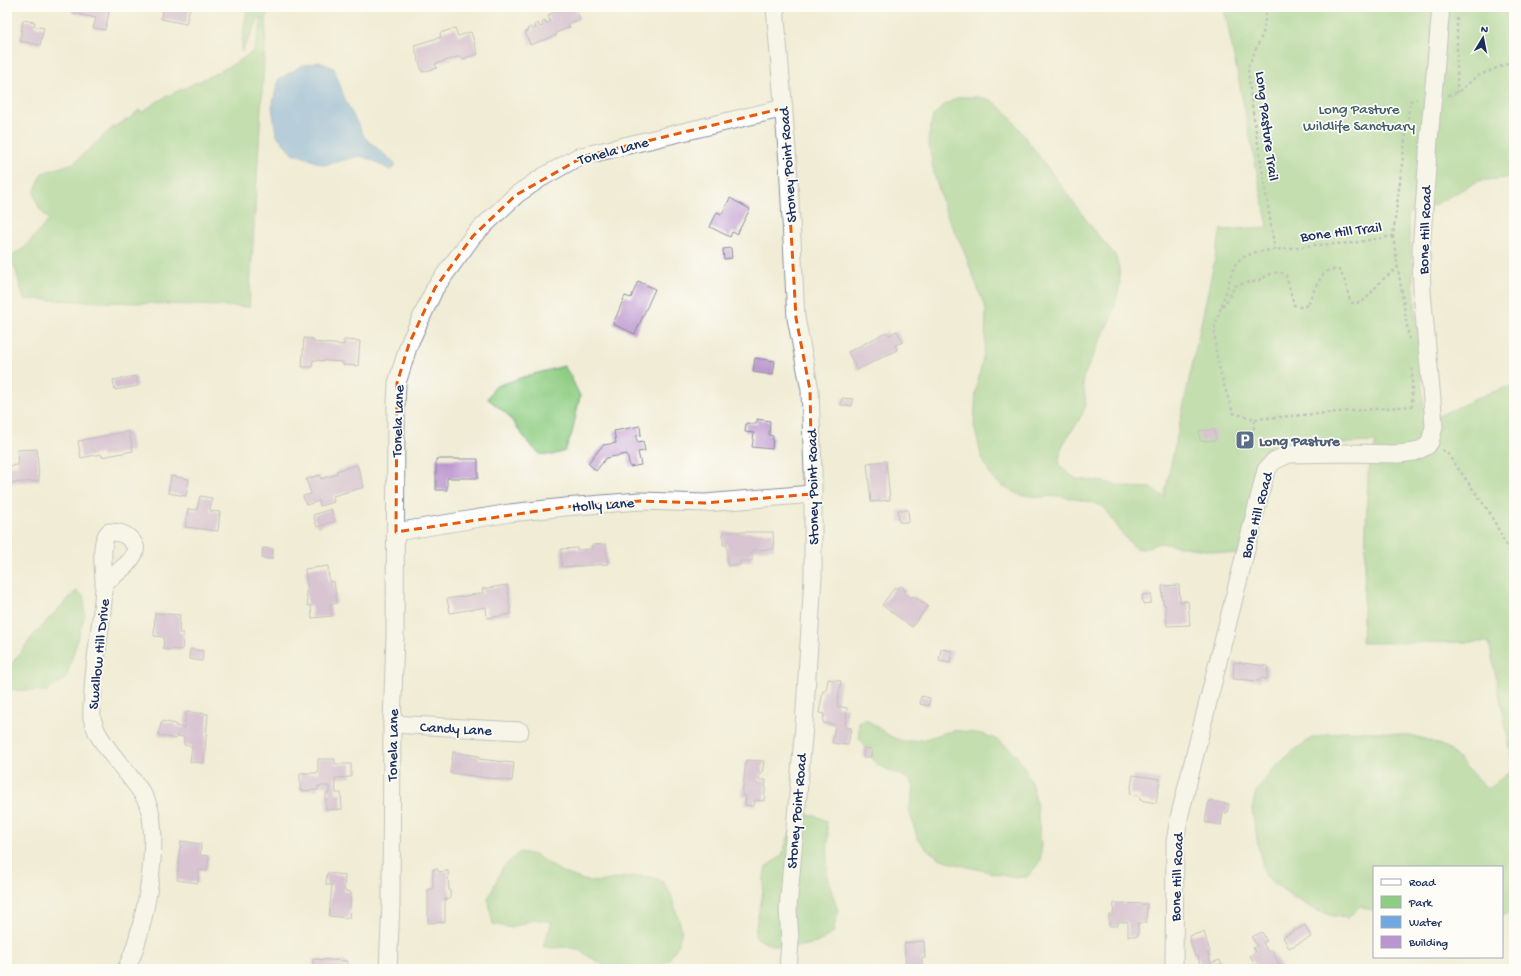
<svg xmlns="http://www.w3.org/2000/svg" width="1521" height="976" viewBox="0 0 1521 976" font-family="'Gochi Hand',sans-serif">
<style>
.green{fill:#8fcd83;stroke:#557e70}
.water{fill:#71a8df;stroke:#466c9e}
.building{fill:#bc94cf}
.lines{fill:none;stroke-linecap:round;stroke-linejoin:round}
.street-casing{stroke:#868e9a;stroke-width:19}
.path{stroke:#868e9a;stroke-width:2.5;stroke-dasharray:3 3;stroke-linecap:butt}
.street{stroke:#fff;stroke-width:17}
.marked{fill:none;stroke:#e8590c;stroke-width:3;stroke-dasharray:8 5;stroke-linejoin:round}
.labels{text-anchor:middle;stroke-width:3.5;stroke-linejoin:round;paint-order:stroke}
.park-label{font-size:15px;fill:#3e5e69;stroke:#fdfcf7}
.street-label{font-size:15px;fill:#1b2f5e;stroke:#fdfcf7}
.service-label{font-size:15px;font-weight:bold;fill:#4e5e75;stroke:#fdfcf7;text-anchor:start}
</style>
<rect width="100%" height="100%" fill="#fdfcf7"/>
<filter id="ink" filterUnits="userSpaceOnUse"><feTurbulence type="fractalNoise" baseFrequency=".025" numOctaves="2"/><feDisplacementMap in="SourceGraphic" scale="8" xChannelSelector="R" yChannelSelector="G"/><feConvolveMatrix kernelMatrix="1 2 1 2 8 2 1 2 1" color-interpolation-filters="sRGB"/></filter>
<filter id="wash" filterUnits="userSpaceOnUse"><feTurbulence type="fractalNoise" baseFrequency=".012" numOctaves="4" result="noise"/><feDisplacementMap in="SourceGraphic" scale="16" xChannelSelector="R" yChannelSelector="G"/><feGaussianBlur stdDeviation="0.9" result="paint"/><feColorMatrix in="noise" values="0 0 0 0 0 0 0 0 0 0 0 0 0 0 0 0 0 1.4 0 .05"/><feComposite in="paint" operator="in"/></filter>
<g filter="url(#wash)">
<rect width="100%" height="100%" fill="#f0ecd5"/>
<g class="green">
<path d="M247 7H271L267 12 249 307 24 299 15 268 9 257 24 248 49 220 39 208 34 193 42 173 74 163 112 128 130 118 139 110 143 112C158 99 174 93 191 85 213 75 236 64 254 51L263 17 256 24 242 52C241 37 246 22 247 7Z"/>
<path d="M1224 7H1514V174L1505 178 1478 181 1432 206 1409 213 1408 220 1425 422 1489 393 1514 385V768L1489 642 1362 643 1368 473 1376 442 1287 445C1274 447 1266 453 1260 465L1238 555 1159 543 1143 549 1135 548 1126 539 1104 507 1091 502 1059 496 1040 497 1020 495 1003 486 991 477 981 455 974 426 976 390 985 348 986 310 962 246 946 214 934 173 928 140 933 116 944 105 959 97H978L991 100 1007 113 1096 233 1115 255 1119 268 1120 284 1113 313 1083 378C1082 388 1087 397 1085 406 1081 422 1068 433 1062 447 1059 452 1060 460 1059 466L1076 479 1099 481 1127 487 1152 488 1164 497 1221 230 1268 227Z"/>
<path d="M564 366 570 375 580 396 572 433 565 451 552 455 540 454 530 445 507 414 488 399 494 387 523 377Z"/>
<path d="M76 591 84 596 85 614 66 678 46 691 15 690 7 687V670L35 633Z"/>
<path d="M865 718C875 725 892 740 904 741 921 743 936 734 952 731 957 730 963 731 967 732 1014 734 1035 775 1038 817 1039 827 1043 851 1040 860 1037 866 1032 872 1027 877H1010L952 863 939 858 928 850 918 840 909 810 914 788 911 780 878 765 867 752 859 737V722Z"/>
<path d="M1346 731 1384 732 1422 738 1448 748 1487 789 1514 769V911L1502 916V867H1374V911L1360 906 1348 918C1315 916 1290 895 1265 876L1258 845 1252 809 1256 792 1273 769 1293 751 1312 738Z"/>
<path d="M806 815H815L826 821 828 834 827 876 838 911 833 933C827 936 822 941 816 943 797 948 770 950 755 936 756 923 759 911 762 898 764 887 763 877 766 867L782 856C786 842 792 822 806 815Z"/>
<path d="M520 852 535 855 562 872 583 880 598 882 632 876 653 877 664 883 671 895 682 930 678 945 668 961 649 969H616L603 965 577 949 566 947 552 948 543 946 552 922 534 919 511 928 493 924 488 899 503 867Z"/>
</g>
<path class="water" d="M319 62 334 68 345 100 365 138 395 163V167L390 170 372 160 360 156 324 165 291 152 276 134 272 107 278 80 301 66Z"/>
<g id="blocks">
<g class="building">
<path d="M73 7 110 8 105 30 93 28 96 18 72 13Z"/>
<path d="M163 7H190L186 24 161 19Z"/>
<path d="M559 7H575L580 19 568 24 570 27 556 33 557 35 530 45 525 32 528 31 527 29 531 27 532 30 536 28 534 25 538 23 540 27 543 26 542 22 545 20 546 23 550 22 548 15 560 10Z"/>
<path d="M23 20 35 22 34 26 44 28 40 45 20 41Z"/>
<path d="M455 28 458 36 471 32 478 54 462 59 461 56 435 64 437 68 422 72 414 45 441 37 440 33Z"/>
<path d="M730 198 750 209 737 234 732 232 730 237 710 227 717 212 722 214Z"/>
<path d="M731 248 732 258 724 259 723 249Z"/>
<path d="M638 281 655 289 635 334 613 324 625 296 631 298Z"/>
<path d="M897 331 903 342 895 345 897 350 857 370 848 352 887 332 889 335Z"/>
<path d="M304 338 313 339V342L344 345V340L360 341 358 366 343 365V362L313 360 312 367H302Z"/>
<path d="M755 358 775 361 773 375 753 372Z"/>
<path d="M136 376 138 386 115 390 113 380Z"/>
<path d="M842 398 853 399 852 406 841 405Z"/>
<path d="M757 419 770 421 769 435 773 436 772 449 752 447 754 433 745 432 746 423 757 424Z"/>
<path d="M640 426 641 435 636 436 637 442 643 441 645 451 638 452 641 465 630 467 627 454 606 458 596 471 588 463 603 445 616 443 614 431Z"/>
<path d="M1214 429 1216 440 1200 441 1199 431Z"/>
<path d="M129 431 133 451 102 457 101 454 81 458 78 441Z"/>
<path d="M37 449 39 481 7 483V466L18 465 17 450Z"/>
<path d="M436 459H478V478H447V490H436Z"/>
<path d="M886 461 890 500 871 502 867 463Z"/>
<path d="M357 465 364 487 333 496 334 502 320 506 319 501 306 505 303 496 311 494 306 479 320 475 321 479 337 474 336 471Z"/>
<path d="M171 476 189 479 186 496 168 493Z"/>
<path d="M200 496 212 498 210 511 220 512 218 531 185 527 188 509 197 510Z"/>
<path d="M331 509 335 521 317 527 313 515Z"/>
<path d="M898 510H908L909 522H899Z"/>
<path d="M723 532H773L774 549 752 550V561H740V565H727V545H723Z"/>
<path d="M606 544 608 564 562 567 561 549 577 548V550L592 549V545Z"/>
<path d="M263 548 273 549 272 559 262 558Z"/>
<path d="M328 566 329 582 334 581 337 603 330 604 332 616 312 618 311 605 308 606 306 591H308L305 569Z"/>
<path d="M507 585 511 614 487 618 486 607 450 613 447 599 483 593 482 589Z"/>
<path d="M1179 585 1180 602 1188 601 1190 625 1167 626 1165 604H1163L1162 586Z"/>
<path d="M900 586 906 591 904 593 911 598 913 596 928 606 912 627 882 605 895 587 898 589Z"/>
<path d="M1151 594V603L1143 604 1142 595Z"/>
<path d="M155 613 180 615 179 633H183L182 650 163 649 164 637 154 636Z"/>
<path d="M190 649 203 651 202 661 189 659Z"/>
<path d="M941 649 952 651 950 663 939 661Z"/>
<path d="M1234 662 1268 666 1267 679 1261 678 1260 681 1233 679Z"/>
<path d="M828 679 841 681 837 706 847 708 845 727 851 728 848 745 832 743 835 725 823 723 824 714 819 713 823 691H826Z"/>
<path d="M921 696 930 698 929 706 920 704Z"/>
<path d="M186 712 208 714 204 763 190 762 192 746 184 745V737L176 736V739L158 735 162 721 176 724 175 726 184 728Z"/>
<path d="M864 748 872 749 871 757H863Z"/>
<path d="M453 752 479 756V759L514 763 512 781 450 773Z"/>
<path d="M318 759H335V764H351V777L335 778 336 793H341L342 809 326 810V793H329V786H318V790L300 791V773H318Z"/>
<path d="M746 760 764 761 762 774 760 773 759 780H766L764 801 755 800 754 806 745 805 746 796H742Z"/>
<path d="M1133 775 1160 779 1156 803 1140 800V796L1130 794Z"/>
<path d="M1209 801 1229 804 1227 813H1223L1221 825 1205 822Z"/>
<path d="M181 841 201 844 200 855 209 856 207 871 199 870 198 883 177 880Z"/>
<path d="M433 869H438V872L448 871 449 890H450V899H445V922L428 923V889H433Z"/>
<path d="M327 873 345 875 344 891 351 892 349 918 329 916 332 885H326Z"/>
<path d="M1114 903 1147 904 1146 923H1138V936H1128V922H1118V926H1109V915H1113Z"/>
<path d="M1305 925 1311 937 1289 948 1283 937Z"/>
<path d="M1204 932 1210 952 1208 953 1211 963 1220 960 1223 969H1201L1198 956 1195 957 1189 936Z"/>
<path d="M1262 932 1267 941 1263 943 1268 952 1271 950 1281 967 1278 969H1257L1250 956 1256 952 1253 948 1257 946 1252 937Z"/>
<path d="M924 941 925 958H922V969H906L904 943Z"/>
<path d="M313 959 347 961 346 969H313Z"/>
</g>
</g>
</g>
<g filter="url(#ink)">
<use href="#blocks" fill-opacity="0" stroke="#868e9a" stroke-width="1"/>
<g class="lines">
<defs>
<g id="street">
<path d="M775 7 788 162 796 318 810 390 813 472V577L804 726 788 908 790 942 788 969"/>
<path d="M396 532 510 513 565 507 640 501 705 503 812 494"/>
<path d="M104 583C113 576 139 558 135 546 134 543 131 540 129 538 124 533 117 532 109 532 98 542 105 574 104 588 102 622 95 656 93 690 93 699 91 709 92 718 93 722 95 727 97 732 110 757 131 774 145 798 164 831 144 936 126 969"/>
<path d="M392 724 520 731"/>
<path d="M388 969 391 904 392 724 395 636 396 403 397 383 409 344 435 288 473 236 516 195 541 178 578 157 784 108"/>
<path d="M1174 969 1175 842 1179 818 1266 470 1274 461 1289 454 1347 453 1398 454 1415 452 1427 446 1430 442 1434 427 1433 411 1422 292 1421 250 1429 140 1441 7"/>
</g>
</defs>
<use href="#street" class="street-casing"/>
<g class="path">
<path d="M1267 7 1263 33 1248 67 1251 100 1275 250"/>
<path d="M1457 18V93"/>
<path d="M1448 95 1457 93 1477 76 1514 61"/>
<path d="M1393 236 1409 339"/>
<path d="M1222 306 1225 304 1235 286C1242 283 1249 283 1257 281 1267 277 1275 268 1286 275L1294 305 1300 307 1308 305C1311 296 1319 277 1326 272 1329 269 1335 270 1339 270L1344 278 1350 301 1354 304 1365 300 1381 281 1398 267"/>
<path d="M1255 419 1412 406V366"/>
<path d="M1253 435 1255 419 1233 413C1224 385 1213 356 1215 326L1234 266 1241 258 1256 252 1316 245 1352 243 1393 236 1410 101 1417 99"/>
<path d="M1442 450 1447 453 1490 513 1514 561"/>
</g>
<use href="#street" class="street"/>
</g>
</g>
<path d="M0 0H1521V976H0ZM784 108 796 318 810 390 812 494 705 503 640 501 565 507 396 532 397 383 409 344 435 288 473 236 516 195 585 156Z" fill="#f0ecd5" fill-opacity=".55" fill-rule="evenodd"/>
<path class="marked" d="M784 108 796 318 810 390 812 494 705 503 640 501 565 507 396 532 397 383 409 344 435 288 473 236 516 195 585 156Z"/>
<defs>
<symbol id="parking-square" viewBox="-11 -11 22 22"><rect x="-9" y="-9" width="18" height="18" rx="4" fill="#5c6f8a" stroke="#fdfcf7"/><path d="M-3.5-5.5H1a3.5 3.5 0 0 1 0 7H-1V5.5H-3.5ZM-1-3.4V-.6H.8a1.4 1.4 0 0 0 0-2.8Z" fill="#fff"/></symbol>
</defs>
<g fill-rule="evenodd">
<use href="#parking-square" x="1234" y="429" width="22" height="22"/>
</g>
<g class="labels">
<g class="park-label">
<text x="1359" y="113">Long Pasture<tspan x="1359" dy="17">Wildlife Sanctuary</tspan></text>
</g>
<g class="street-label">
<text transform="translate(1268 126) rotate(83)" y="5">Long Pasture Trail</text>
<text transform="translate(613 150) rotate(-15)" y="5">Tonela Lane</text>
<text transform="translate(787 165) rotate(-94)" y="5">Stoney Point Road</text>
<text transform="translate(1424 230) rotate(-88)" y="5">Bone Hill Road</text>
<text transform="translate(1341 231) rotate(-7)" y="5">Bone Hill Trail</text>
<text transform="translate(397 421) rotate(-88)" y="5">Tonela Lane</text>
<text transform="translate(812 487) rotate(-91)" y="5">Stoney Point Road</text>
<text transform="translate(603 504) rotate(-4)" y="5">Holly Lane</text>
<text transform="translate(1256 515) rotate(-75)" y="5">Bone Hill Road</text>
<text transform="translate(98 654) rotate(-84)" y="5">Swallow Hill Drive</text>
<text transform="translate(456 728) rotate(3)" y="5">Candy Lane</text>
<text transform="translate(392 745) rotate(-89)" y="5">Tonela Lane</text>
<text transform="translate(796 811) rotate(-85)" y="5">Stoney Point Road</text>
<text transform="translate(1176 877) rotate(-88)" y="5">Bone Hill Road</text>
</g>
<g class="service-label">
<text x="1259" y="445">Long Pasture</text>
</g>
</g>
<rect width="1521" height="976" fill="none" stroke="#fdfcf7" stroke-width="24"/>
<rect x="1373" y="866" width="130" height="92" fill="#fdfcf7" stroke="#a3aaba"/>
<rect x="1381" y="879" width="20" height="6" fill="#ffffff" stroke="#a3aaba"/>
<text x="1409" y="886" font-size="12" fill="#1b2f5e">Road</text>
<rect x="1381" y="896" width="20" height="12" fill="#8fcd83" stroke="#a3aaba"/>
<text x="1409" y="906" font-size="12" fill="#1b2f5e">Park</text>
<rect x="1381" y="916" width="20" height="12" fill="#71a8df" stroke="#a3aaba"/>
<text x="1409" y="926" font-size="12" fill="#1b2f5e">Water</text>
<rect x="1381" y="936" width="20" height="12" fill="#bc94cf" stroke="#a3aaba"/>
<text x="1409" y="946" font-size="12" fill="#1b2f5e">Building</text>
<g transform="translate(1483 38) rotate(10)" stroke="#fdfcf7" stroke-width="3" paint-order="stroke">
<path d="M0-3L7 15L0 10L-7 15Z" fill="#1b2f5e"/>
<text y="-6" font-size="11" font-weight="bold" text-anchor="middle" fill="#1b2f5e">N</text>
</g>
</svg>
